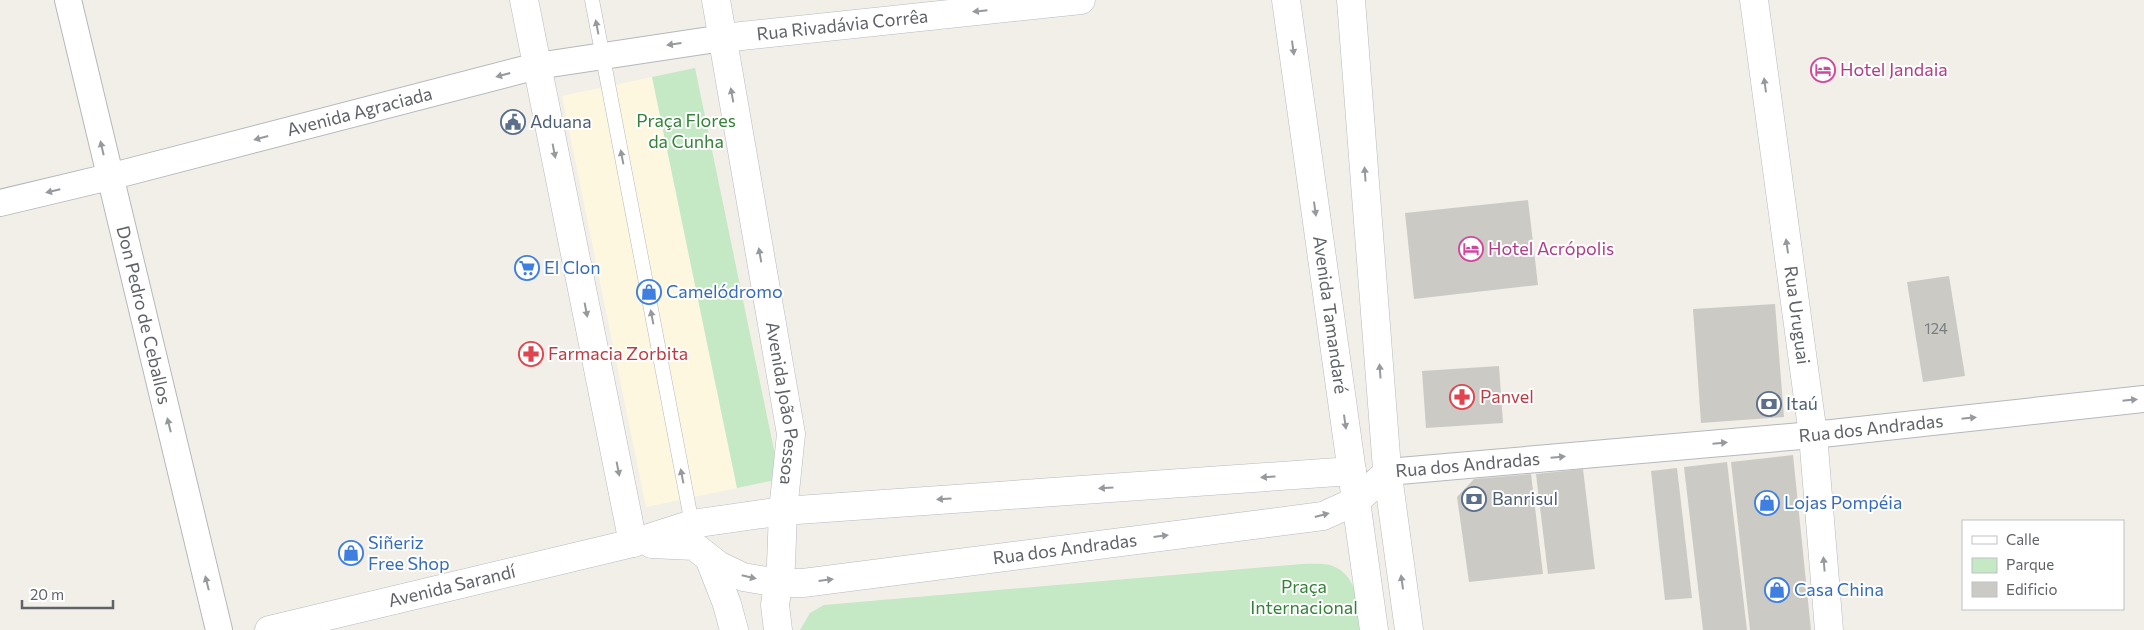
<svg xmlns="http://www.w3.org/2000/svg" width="2144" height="630" viewBox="0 0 2144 630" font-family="Commissioner,sans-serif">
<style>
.commercial{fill:#fef7e0}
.green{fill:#c5e8c5}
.building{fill:#cccac5}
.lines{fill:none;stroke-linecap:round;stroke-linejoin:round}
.lane-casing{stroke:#b5b8bc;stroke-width:15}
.street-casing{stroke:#b5b8bc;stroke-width:28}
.secondary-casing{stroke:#b6babf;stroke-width:29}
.lane{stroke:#fff;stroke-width:14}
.street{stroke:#fff;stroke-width:26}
.secondary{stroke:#fff;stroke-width:28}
.oneway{fill:#979a9d}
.labels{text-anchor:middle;stroke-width:4;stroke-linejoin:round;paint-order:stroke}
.number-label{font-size:15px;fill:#7a7d7f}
.street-label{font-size:18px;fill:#5f6368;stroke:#fff}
.hotel-label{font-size:18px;fill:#b23c85;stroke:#fff;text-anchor:start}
.park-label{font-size:18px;fill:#348238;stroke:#fff}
.service-label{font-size:18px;fill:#4e5e75;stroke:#fff;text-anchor:start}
.shop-label{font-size:18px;fill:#366cbe;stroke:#fff;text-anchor:start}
.health-label{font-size:18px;fill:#be3a42;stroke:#fff;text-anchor:start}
</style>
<rect width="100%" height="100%" fill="#f1efe8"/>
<path class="commercial" d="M652 77 737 488 646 507 562 96Z"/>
<g class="green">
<path d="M695 68 780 479 737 488 652 77Z"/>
<path d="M1302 564C1311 564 1325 563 1333 566 1359 577 1358 606 1361 630H800L810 613 824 605Z"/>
</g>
<g class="building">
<path d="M1528 200 1538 285 1414 299 1405 213Z"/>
<path d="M1949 276 1965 376 1923 382 1907 282Z"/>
<path d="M1775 304 1784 417 1701 423 1693 309Z"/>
<path d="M1499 366 1503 423 1426 428 1422 371Z"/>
<path d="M1793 455 1811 630H1750L1731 462Z"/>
<path d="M1727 462 1747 630H1703L1684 467Z"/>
<path d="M1677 468 1692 598 1665 600 1651 471Z"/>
<path d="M1583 469 1595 569 1548 574 1536 474Z"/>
<path d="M1531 474 1543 574 1469 582 1457 497 1474 479Z"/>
</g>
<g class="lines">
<defs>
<path id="lane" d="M592 0 692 524"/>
<g id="street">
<path id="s1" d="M68 0 219 630"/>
<path id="s2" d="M0 203 109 177 537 66 723 38"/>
<path id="s3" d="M1388 472 1813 435 2144 399"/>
</g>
<g id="secondary">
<path d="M524 0 633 543"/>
<path id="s4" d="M716 0 791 434 783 511 781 565 775 605 778 630"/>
<path id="s5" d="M1286 0 1374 630"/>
<path d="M1351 0 1387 469 1409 630"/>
<path id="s6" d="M1754 0 1813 435 1829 630"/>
<path id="s7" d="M723 38 1081 0"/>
<path id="s8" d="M652 544 694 546 718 565 743 577 778 583H803L1323 516 1356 501 1388 472"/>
<path d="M709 558 727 604 734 630"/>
<path id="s9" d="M269 630 633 543 692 524 783 511 1352 471"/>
</g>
</defs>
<use href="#lane" class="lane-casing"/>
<use href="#street" class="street-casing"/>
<use href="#secondary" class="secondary-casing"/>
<use href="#lane" class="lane"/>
<use href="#street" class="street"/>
<use href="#secondary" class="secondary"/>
</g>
<defs><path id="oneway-solid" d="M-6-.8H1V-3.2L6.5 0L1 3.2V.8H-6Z" transform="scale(1.25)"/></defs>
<g class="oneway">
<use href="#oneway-solid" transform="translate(980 11) rotate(174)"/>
<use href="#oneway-solid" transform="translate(597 27) rotate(-101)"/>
<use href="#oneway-solid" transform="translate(674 44) rotate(172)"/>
<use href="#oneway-solid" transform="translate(1293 48) rotate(82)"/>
<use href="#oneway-solid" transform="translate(503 75) rotate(165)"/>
<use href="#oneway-solid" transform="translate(1765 85) rotate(-98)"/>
<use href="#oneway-solid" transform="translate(732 95) rotate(-100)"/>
<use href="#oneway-solid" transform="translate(261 138) rotate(165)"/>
<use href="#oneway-solid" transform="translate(102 148) rotate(-103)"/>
<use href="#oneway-solid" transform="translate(554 151) rotate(79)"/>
<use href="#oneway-solid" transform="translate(622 157) rotate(-101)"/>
<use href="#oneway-solid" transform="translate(1365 174) rotate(-94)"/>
<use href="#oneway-solid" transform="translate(53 191) rotate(167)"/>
<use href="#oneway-solid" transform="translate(1315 209) rotate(82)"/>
<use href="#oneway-solid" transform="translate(1787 246) rotate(-98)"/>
<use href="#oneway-solid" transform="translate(760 255) rotate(-100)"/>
<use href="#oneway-solid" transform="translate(586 310) rotate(79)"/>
<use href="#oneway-solid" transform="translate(652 317) rotate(-101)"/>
<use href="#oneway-solid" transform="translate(1380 371) rotate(-94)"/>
<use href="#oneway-solid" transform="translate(2130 400) rotate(-6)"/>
<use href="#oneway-solid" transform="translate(1969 418) rotate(-6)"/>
<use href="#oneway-solid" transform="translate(1345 422) rotate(82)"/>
<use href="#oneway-solid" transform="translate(169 425) rotate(-104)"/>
<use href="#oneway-solid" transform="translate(1720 443) rotate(-5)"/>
<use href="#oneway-solid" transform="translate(1558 457) rotate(-5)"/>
<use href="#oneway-solid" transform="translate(618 469) rotate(79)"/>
<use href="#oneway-solid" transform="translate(682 476) rotate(-101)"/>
<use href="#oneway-solid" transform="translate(1268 477) rotate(176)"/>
<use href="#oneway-solid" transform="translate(1106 488) rotate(176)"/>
<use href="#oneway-solid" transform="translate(944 499) rotate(176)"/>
<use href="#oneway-solid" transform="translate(1322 515) rotate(-15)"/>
<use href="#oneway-solid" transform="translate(1161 536) rotate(-7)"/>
<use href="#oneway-solid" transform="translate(1824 564) rotate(-95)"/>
<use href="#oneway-solid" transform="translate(749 577) rotate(13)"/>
<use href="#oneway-solid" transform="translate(826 580) rotate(-7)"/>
<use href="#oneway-solid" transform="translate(1402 582) rotate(-98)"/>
<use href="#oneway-solid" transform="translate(207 583) rotate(-104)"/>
</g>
<defs>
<symbol id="hotel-ring" viewBox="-11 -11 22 22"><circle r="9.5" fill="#fff" stroke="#d1479c" stroke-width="1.5"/><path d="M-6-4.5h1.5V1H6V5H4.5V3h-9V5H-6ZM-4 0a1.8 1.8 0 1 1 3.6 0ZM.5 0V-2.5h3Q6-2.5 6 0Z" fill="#d1479c"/></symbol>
<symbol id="civic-ring" viewBox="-11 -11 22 22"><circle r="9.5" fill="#fff" stroke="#5c6f8a" stroke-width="1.5"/><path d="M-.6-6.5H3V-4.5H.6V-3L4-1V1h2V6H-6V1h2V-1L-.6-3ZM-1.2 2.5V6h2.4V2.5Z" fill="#5c6f8a"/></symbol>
<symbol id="supermarket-ring" viewBox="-11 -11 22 22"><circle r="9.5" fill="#fff" stroke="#3f7fe0" stroke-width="1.5"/><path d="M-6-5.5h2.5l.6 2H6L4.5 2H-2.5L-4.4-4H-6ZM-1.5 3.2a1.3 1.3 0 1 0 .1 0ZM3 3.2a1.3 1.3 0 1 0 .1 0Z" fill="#3f7fe0"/></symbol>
<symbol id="shop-ring" viewBox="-11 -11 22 22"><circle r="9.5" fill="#fff" stroke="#3f7fe0" stroke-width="1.5"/><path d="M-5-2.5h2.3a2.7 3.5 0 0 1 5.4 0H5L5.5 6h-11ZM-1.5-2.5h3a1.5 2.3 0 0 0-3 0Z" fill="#3f7fe0"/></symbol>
<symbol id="pharmacy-ring" viewBox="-11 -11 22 22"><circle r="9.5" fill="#fff" stroke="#e0444e" stroke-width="1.5"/><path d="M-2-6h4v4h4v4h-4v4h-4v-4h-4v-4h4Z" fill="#e0444e"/></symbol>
<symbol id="bank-ring" viewBox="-11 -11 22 22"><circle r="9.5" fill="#fff" stroke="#5c6f8a" stroke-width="1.5"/><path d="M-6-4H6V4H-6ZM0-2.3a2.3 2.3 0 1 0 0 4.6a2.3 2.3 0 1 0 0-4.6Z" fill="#5c6f8a"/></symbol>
</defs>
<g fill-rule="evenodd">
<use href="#hotel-ring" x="1809" y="56" width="28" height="28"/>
<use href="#civic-ring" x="499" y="108" width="28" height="28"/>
<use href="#hotel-ring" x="1457" y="235" width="28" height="28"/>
<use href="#supermarket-ring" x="513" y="254" width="28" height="28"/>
<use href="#shop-ring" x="635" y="278" width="28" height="28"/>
<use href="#pharmacy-ring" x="517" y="340" width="28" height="28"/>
<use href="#pharmacy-ring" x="1448" y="383" width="28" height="28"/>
<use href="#bank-ring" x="1755" y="390" width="28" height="28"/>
<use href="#bank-ring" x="1460" y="485" width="28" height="28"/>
<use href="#shop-ring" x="1753" y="489" width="28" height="28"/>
<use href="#shop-ring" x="337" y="539" width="28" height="28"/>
<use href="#shop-ring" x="1763" y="576" width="28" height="28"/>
</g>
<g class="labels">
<g class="number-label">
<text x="1936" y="334">124</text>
</g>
<g class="street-label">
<text dy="6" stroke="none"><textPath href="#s7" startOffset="120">Rua Rivadávia Corrêa</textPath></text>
<text dy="6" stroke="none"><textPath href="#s2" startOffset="371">Avenida Agraciada</textPath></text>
<text dy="6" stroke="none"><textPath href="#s6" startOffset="318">Rua Uruguai</textPath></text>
<text dy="6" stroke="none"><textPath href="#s1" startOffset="324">Don Pedro de Ceballos</textPath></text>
<text dy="6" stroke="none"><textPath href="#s5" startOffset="318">Avenida Tamandaré</textPath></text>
<text dy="6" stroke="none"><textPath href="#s4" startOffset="409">Avenida João Pessoa</textPath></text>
<text dy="6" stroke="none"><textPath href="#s3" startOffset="485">Rua dos Andradas</textPath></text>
<text dy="6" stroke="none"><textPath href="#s3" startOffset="80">Rua dos Andradas</textPath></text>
<text dy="6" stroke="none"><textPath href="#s8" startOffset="425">Rua dos Andradas</textPath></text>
<text dy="6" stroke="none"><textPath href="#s9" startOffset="188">Avenida Sarandí</textPath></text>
</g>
<g class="hotel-label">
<text x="1840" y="76">Hotel Jandaia</text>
<text x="1488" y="255">Hotel Acrópolis</text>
</g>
<g class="park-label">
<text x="686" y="127">Praça Flores<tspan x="686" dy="21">da Cunha</tspan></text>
<text x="1304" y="593">Praça<tspan x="1304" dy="21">Internacional</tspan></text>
</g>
<g class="service-label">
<text x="530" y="128">Aduana</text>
<text x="1786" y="410">Itaú</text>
<text x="1492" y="505">Banrisul</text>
</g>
<g class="shop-label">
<text x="544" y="274">El Clon</text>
<text x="666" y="298">Camelódromo</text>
<text x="1784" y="509">Lojas Pompéia</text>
<text x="368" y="549">Siñeriz<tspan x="368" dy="21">Free Shop</tspan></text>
<text x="1794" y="596">Casa China</text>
</g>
<g class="health-label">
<text x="548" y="360">Farmacia Zorbita</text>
<text x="1480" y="403">Panvel</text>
</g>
</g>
<rect x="1962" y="520" width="162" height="90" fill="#ffffff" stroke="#bfc1c3"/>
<rect x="1972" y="536" width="25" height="8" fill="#ffffff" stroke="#bfc1c3"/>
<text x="2006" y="545" font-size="15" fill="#5f6368">Calle</text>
<rect x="1972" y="558" width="25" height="15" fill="#c5e8c5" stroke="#bfc1c3"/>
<text x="2006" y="570" font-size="15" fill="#5f6368">Parque</text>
<rect x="1972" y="582" width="25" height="15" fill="#cccac5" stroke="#bfc1c3"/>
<text x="2006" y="595" font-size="15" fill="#5f6368">Edificio</text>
<path d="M22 600v8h91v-8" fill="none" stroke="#5f6368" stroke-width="2.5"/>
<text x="30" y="600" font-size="15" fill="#5f6368" stroke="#ffffff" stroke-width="4" paint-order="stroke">20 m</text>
</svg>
